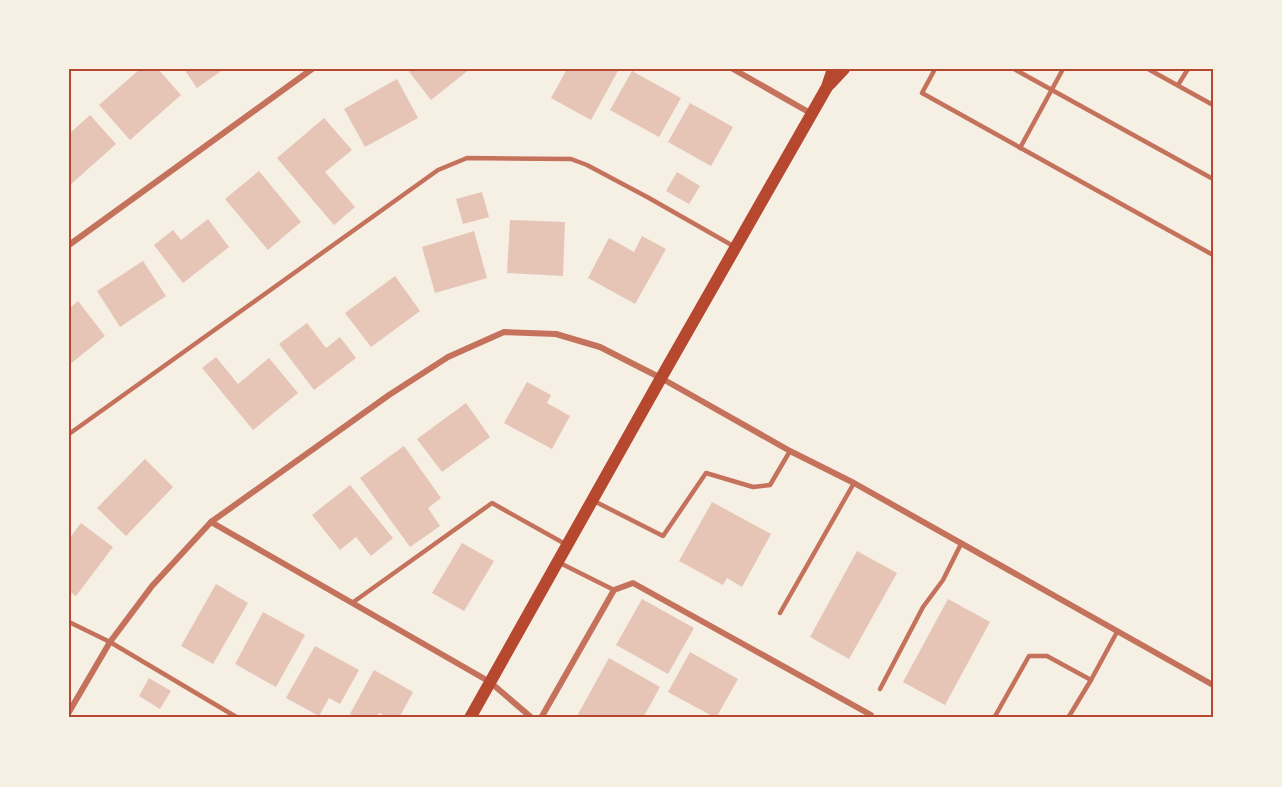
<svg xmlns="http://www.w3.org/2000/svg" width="1282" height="787" viewBox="0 0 1282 787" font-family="Literata,serif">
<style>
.building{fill:#e6c5b7}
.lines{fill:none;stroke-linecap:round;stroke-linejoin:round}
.service{stroke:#c5725c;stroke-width:4.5}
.minor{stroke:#c5725c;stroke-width:6}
.secondary{stroke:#b5482f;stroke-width:12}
.neatline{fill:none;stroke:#b5482f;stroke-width:2}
</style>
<rect width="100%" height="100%" fill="#f6efe4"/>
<g class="building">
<path d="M140 69H158L181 95 130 140 99 105Z"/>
<path d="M184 69H224L197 88Z"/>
<path d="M407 69H470L431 100Z"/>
<path d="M567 69H619L591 120 551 98Z"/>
<path d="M632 71 681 98 659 137 610 110Z"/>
<path d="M397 79 418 118 365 147 344 109Z"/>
<path d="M690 103 733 127 711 166 668 142Z"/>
<path d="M90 115 116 144 69 186V134Z"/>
<path d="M324 118 352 150 325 172 355 207 334 225 277 158Z"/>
<path d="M259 171 301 222 268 250 225 199Z"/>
<path d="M677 172 700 186 689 204 666 191Z"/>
<path d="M482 192 489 217 463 224 456 199Z"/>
<path d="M208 219 229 247 183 283 154 245 173 230 181 240Z"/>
<path d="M510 220 565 222 563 276 507 273Z"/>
<path d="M474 231 487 278 435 293 422 247Z"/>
<path d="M642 236 666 249 635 304 588 278 609 238 634 252Z"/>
<path d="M143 261 166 296 120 327 97 291Z"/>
<path d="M395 276 420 311 371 347 345 313Z"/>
<path d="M78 301 105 336 69 365V309Z"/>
<path d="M307 323 326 348 340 337 356 358 314 390 279 344Z"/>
<path d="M216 357 238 384 269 358 298 393 253 430 202 368Z"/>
<path d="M527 382 551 395 547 403 570 416 552 449 504 423Z"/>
<path d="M466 403 490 437 442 472 417 439Z"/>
<path d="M404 446 441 498 428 508 440 526 410 547 360 478Z"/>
<path d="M145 459 173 487 126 536 97 508Z"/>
<path d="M350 485 393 538 371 556 356 537 340 550 312 515Z"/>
<path d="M712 502 771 534 742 587 727 578 723 585 679 561Z"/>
<path d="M81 523 113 547 76 596 69 591V539Z"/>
<path d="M462 543 494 561 464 611 432 593Z"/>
<path d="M857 551 897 573 849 659 810 637Z"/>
<path d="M216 584 248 603 213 664 181 646Z"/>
<path d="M642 599 694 628 668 674 616 645Z"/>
<path d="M948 599 990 622 945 705 903 682Z"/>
<path d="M263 612 305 635 276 687 235 664Z"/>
<path d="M315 646 359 670 340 704 329 698 319 716 286 698Z"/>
<path d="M690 652 738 679 716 718 668 692Z"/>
<path d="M609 658 660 687 643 718H576Z"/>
<path d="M374 670 413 692 399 718H388L379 713 376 718H356L350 714Z"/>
<path d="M149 678 171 691 160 709 139 696Z"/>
</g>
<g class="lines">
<g class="service">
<path d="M935 69 922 93 1213 255"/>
<path d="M1014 69 1213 179"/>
<path d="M1148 69 1213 105"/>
<path d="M1178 85 1188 69"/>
<path d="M1020 148 1063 69"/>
<path d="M69 434 438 170 467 158 571 159 587 165 649 198 735 247"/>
<path d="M592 500 663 536 706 473 753 487 770 485 790 451"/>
<path d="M560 563 614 590"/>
<path d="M352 603 492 503 567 545"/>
<path d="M780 613 854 483"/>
<path d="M69 622 110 642 238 718"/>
<path d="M880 689 923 607 943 580 961 544"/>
<path d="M994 718 1029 656H1047L1091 680 1117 632"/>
<path d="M1068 718 1091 680"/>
</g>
<g class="minor">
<path d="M733 69 812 114"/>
<path d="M69 245 312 69"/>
<path d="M211 522 490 682 532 718"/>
<path d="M69 712 110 642 152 586 211 522 389 395 448 357 504 332 556 334 600 347 661 378 790 451 854 483 1213 685"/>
<path d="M541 718 614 590 633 583 871 715 872 718"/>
</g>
<g class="secondary">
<path d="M830 84 844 69"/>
<path d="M470 718 661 378 827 87 833 69"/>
</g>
</g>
<rect width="1282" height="787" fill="none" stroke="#f6efe4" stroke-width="141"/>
<rect x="70" y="70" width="1142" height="646" class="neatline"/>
</svg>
